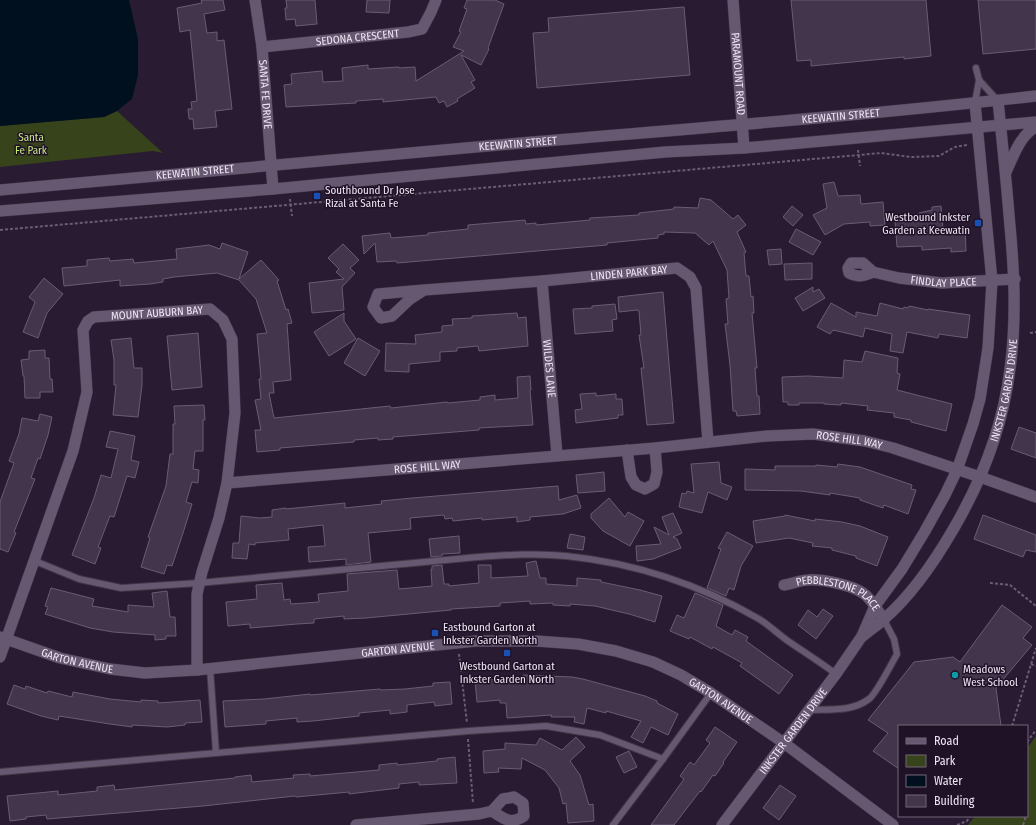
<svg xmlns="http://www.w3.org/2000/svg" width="1036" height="825" viewBox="0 0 1036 825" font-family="'Fira Sans Condensed',sans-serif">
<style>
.green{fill:#37431a}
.water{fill:#00101f}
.building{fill:#43354c;stroke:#6b5c75}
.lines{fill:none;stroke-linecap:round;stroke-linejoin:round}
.service-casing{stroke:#423648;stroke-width:8}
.minor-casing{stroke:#423648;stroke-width:12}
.tertiary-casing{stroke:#423648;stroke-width:12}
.path{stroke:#6a5d71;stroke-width:2;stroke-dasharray:3 2;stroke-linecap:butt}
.service{stroke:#675871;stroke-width:6}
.minor{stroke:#675871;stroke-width:11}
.tertiary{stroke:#675871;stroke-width:11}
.transit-dot{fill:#1a4fb4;stroke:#1f1227;stroke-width:1.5}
.culture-dot{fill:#0f9aa8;stroke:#1f1227;stroke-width:1.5}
.labels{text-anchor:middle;stroke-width:3;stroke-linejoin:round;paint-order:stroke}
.street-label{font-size:11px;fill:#eee5f4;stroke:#1f1227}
.park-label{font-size:11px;fill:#c6e680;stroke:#1f1227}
.poi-label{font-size:11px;fill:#eee5f4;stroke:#1f1227;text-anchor:start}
</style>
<rect width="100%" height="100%" fill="#291b31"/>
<g class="green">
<path d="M117 111 163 153 153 151 0 167V126L104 117Z"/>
<path d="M1036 736V825H968L975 816H1027V748Z"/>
</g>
<path class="water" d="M0 0H129L138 39V75L132 99 117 111 104 117 0 126Z"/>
<g class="building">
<path d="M201 0H223L225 10 204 14 207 33 217 32V41L224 40 232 109 215 111 217 127 194 129 193 119H189L188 109H192L191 102 197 101 190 30 180 32 177 8 202 3Z"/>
<path d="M286 0H315L317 24 296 26 295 19 286 20 285 8H287Z"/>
<path d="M367 0H390L389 13 366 12Z"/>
<path d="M467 0H495L504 4 488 48 489 49 481 65 461 55 475 80 471 82 475 88 457 99 458 101 447 107 444 101 439 103 436 97 383 102V99L356 101V103L286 107 284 85 292 84 291 74 322 71 323 82 343 81 342 68 368 65V69L399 67V68L415 67 416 81 464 51 453 47 461 32 459 31 467 9 464 8Z"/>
<path d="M791 0H926L931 56 904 59V57L811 66V60L797 61Z"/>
<path d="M978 0H1036V49L983 54Z"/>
<path d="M684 7 690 75 537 88 533 33 549 32 548 18Z"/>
<path d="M834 182 838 196 860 195 861 204 883 202 885 225 870 226V222L844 224 825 235 813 215 827 208 823 184Z"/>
<path d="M700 198 711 200 733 219 738 215 746 225 737 232 746 252 744 253 746 276H749L751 297 753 296 754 313H752L757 368H755L757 396H759L760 414 737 416 736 411H733L730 365 725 324H728L726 299 729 298 727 270 713 241 709 245 695 233 664 232V234L658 235V238L607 243V245L397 263 396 261 377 262 375 243 364 254 362 236 390 233 391 238 428 235V233L468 229V225L525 220 526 224 536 223V225L590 220V218L639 215V213L674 209V207L698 208Z"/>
<path d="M792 206 803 215 793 226 783 217Z"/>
<path d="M941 206 943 229 965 227 966 251 951 252V248L922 250V246L897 247 895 220 920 218 919 213 932 210V207Z"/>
<path d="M796 229 821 242 813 255 789 242Z"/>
<path d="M222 243 248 252 239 279 261 260 279 280 277 281 286 310 288 309 292 323 287 324 291 380 273 382 274 393H269L274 418 390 406 391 408 447 402 448 403 480 400V397L495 395V400L518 398 517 377 530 376 531 390H530L533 425 479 428V430L393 437V439L378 440V438L354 440V442L280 448V450L257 452 255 430H261L255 400 261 399 259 379H261L260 367 257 334 267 333 256 299 239 280 217 273 174 277 163 279V282L150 284 120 286V280L64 286 62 268 87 266V260L109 258 110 261 133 259 134 263 177 259 176 249 209 245 220 249Z"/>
<path d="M343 244 359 260 350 268 355 273 342 287 344 310 312 313 309 283 344 279 336 272 339 269 328 258Z"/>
<path d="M781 249 782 264 769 265 767 250Z"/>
<path d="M812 263V279L785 280 784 264Z"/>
<path d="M44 278 63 294 47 313 38 338 23 332 35 302 29 297Z"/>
<path d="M813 287V292L819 289 825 298 803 311 795 298Z"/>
<path d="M663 292 674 423 647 425 641 368H644L639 335H641L639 311 637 310 619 312 618 297Z"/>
<path d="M831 303 856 317V312L877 316 880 303 903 309 904 307 908 308 909 306 928 310V309L970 315 967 338 939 334 938 338 907 332 903 353 890 351 892 334 865 328 863 337 833 330 830 334 817 327Z"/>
<path d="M615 304 617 319 612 320 613 331 575 334 573 309 592 308V306Z"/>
<path d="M344 313V321L356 339 329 356 314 332Z"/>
<path d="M517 313 518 318 526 317 528 346 479 351 478 346 457 348V351L440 352V361L409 364V372L385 371 386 343 416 344 415 335 442 332V326L453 325 452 319 472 318V316Z"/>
<path d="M198 333 202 387 172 390 167 336Z"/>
<path d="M131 338 134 368H142V385L138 417 113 415 116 385H114V360L111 340Z"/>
<path d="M358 338 380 351 365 376 344 363Z"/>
<path d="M45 350V358H49L50 379H52L53 392H40V398H25L24 376H23L21 360 29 359V351Z"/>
<path d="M865 351 898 358 897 373 900 374 897 390 952 404 946 431 911 422V420L894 417V413L867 410 868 406 841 403V405L824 404V403H799V405H788V402H783L782 377 808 376 843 378 844 360 862 362Z"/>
<path d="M596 393V396L616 394V399H622L623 415H618V418L576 423 575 410 582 409 580 394Z"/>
<path d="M204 405 205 420H203V451H195L193 469 199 470 198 483 192 482 186 502 192 504 184 530 172 566 167 565 164 574 141 567 150 538 148 537 166 486 170 454H173V424H175L174 406Z"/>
<path d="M40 414 52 417 48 435 40 459 38 458 31 478 35 479 14 532 16 533 8 552 0 549V502L14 463 9 461 19 434 22 418 38 421Z"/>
<path d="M1019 427 1036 433V458L1011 449Z"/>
<path d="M110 431 135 436 131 460 139 462 135 478 127 476 114 517 110 516 98 547 101 548 95 564 72 555 94 498 101 475 111 478 118 449 106 447Z"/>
<path d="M719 462 721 483 732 487 727 500 708 492 702 513 679 507 682 493 686 494 687 491 694 493 691 464Z"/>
<path d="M838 464 860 467 912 485 911 489 916 490 908 514 884 505 883 508 860 500V498L830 493V495L801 491 745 490V469L775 470V466H816V465L837 467Z"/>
<path d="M604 472 605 491 578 493 576 475Z"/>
<path d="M558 486 559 500 577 495 581 508 563 514 530 517V520L517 522V517L482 520V518L453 521 452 518 445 519 444 515 410 518 411 529 368 533 371 562 346 565V559L309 562 308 547 325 546 323 525 288 529 289 540 255 543V545L249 544 247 559 232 558 233 543H239L241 516 260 518 272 517V510L286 508V509L345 503V508L382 504 381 501 412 498Z"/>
<path d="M609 498 625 517 628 512 644 521 630 546 603 531 591 518V514Z"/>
<path d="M673 513 682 533 673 537 677 539 681 548 653 559 637 561 636 546 661 544 654 527 669 535 662 517Z"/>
<path d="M785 515 815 521V519L842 522 860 526 888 537 877 566 856 558V556L832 550V548L812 546 813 543 789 538 756 543 753 521 785 516Z"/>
<path d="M983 515 1036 535V552L1026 550 1023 557 974 539Z"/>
<path d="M727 532 753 546 741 566 734 590 729 588 726 596 707 588 721 549 718 548Z"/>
<path d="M570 534 585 537 583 550 567 548Z"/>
<path d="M459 536 460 553 442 554V556L431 557 429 539Z"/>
<path d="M536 561 540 578H546V584L577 586V578L601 580V582L640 590 662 596 655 622 629 614 595 606 570 604V606L553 605V603L530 604V601L500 603V606L451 609V610L366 618 344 619V616L314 619V623L297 624 250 628V624L228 626 226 602 257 599 256 585 282 583 284 600 290 599 291 604 319 602 318 594 348 591 347 574 397 570 399 589 432 586 431 569H432V566L442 565 444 584H449V586L479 583 478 565H491V578L528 576 526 563Z"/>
<path d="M51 588 94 599 92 606 128 612V605L154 607 152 593 167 591 170 617H175L176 636H166V639L155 640V635L113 632 90 628 45 614 48 607 45 606Z"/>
<path d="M695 593 723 605 716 626 732 635 735 630 748 637 746 641 793 675 779 694 740 666 742 663 713 647 712 649 690 637 689 639 670 631 677 615 684 618Z"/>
<path d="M1002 605 1032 627 1023 638 1032 645 996 688 1001 726H899V769L873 751 888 733 868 720 914 662 953 657 960 662Z"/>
<path d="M823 609 833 616 816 639 798 625 808 610 817 617Z"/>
<path d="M523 675 572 677 583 679 645 696 657 701V703L678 714 668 735 651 727 643 743 631 737 641 721 606 711V713L587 708 584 724 574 722 575 717H551L552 715 507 718 506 703H500V700L477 702 475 681 523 677Z"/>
<path d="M450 682 452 704 435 706 434 702 407 705V712L390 714V710L359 713V716L313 721 297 722V718L266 721V724L225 727 223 701 264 699 310 694V695L380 689 381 690 405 689 433 686V683Z"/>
<path d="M14 685 25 689 26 686 47 693 48 691 72 697 73 692 110 699 141 702V700L158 701V703L200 700 202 722 185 723V725L167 727 132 725V727L110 724 59 716 58 720 41 716 7 704Z"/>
<path d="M715 727 737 742 723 762 724 763 715 776 713 775 701 792 700 791 674 825H651L684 779 680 776 690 762 694 765 710 743 706 740Z"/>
<path d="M576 737 585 747 570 761 580 775 589 805 593 804 594 821 568 823 566 803 563 804 559 788 545 770 522 758 521 769 498 768 499 772 484 773 483 751 505 749V743L536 745 540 738 562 750Z"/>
<path d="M629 751 637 767 624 773 616 757Z"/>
<path d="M455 757 457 783 419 785V782L399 784V788L349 794V792L296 797 295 796 203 806 47 819 46 815 26 817V819L10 821 7 796 58 791V795L97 791V787L114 785 115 790 235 778V777L251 775 252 782 294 778 293 775 310 774V776L379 770V765L397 763V765L437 761V759Z"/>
<path d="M780 785 796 796 779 820 763 808Z"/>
</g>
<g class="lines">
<defs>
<g id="service">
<path d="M976 68 979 80"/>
<path d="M975 103 979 80 998 101"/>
<path d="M35 561 79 579 121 588 199 583 478 557C508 555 537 553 566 556 635 563 699 584 759 619 769 625 778 634 788 641 804 652 820 662 836 674"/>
<path d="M210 668 216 753"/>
<path d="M809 710C829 709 852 712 869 699 876 694 892 663 897 654L894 639 884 620"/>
<path d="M0 772 468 731 546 726 600 735 663 759"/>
<path d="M613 825 663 759 711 693"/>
</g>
<g id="minor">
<path id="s1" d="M255 0 262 47 273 189"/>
<path id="s2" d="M733 0 744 148"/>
<path id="s3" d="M262 47 408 32 422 29 431 12 436 0"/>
<path id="s4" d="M873 272C864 276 858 278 849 273L848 268 851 263H863L873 272 899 278 942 283 1015 279"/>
<path id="s5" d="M542 281 557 455"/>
<path id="s6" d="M424 290 410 299 392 316 381 318 373 307 378 294 424 290 542 281 677 268 690 277 696 288 708 442"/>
<path d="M627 450 631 477 636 485 645 489 654 484 657 472 655 448"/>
<path id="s7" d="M227 483 655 448 767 436 813 434 865 441 893 448 980 477 1036 497"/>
<path id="s8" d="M784 585C792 584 801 580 808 580 823 579 851 585 863 593 872 599 878 611 884 620"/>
<path id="s9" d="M0 657 73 451 87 392 83 330 88 321 94 317 210 309 223 320 232 339 235 413 227 483 219 518 202 572 197 594V670"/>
<path d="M356 825 479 814 492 811 503 799 514 797 523 803 524 816C511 825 504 819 492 811"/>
</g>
<g id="tertiary">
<path d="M1006 172C1013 157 1020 135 1036 127"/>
<path id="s10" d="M0 190C170 174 340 158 510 144 685 129 861 116 1036 96"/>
<path d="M0 211 273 189 665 152 744 148 1036 122"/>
<path id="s11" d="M863 636C870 630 878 625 884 619 913 594 935 561 954 528 982 480 1003 425 1010 369 1017 318 1014 267 1009 215 1006 177 1002 139 998 101"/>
<path id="s12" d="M0 637 60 658 110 669 145 673 197 670 476 641H536L578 644 616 651 653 662 681 675 711 693 784 743 893 825"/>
<path id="s13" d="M722 825 836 674 862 636 875 606 902 569 925 531 945 495 957 470 973 424 980 399 988 348 992 281 975 103"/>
</g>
</defs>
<use href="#service" class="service-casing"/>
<use href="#minor" class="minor-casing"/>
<use href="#tertiary" class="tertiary-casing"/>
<g class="path">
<path d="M858 150 860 166"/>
<path d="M290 199 292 216"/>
<path d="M0 230 859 155 881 153 911 157 939 156 955 147 967 145"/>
<path d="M1030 333 1036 332"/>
<path d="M990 583 1010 585 1036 606"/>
<path d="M459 654 467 723"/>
<path d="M1031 664 1036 666"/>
<path d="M1012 726 1036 648"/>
<path d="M468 739 473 803"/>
<path d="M1027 742 1036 730"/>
<path d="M957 825 967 821 970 816"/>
<path d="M1023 825 1026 816"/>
</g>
<use href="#service" class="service"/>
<use href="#minor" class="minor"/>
<use href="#tertiary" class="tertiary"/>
</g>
<g class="transit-dot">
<rect x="313" y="192" width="8" height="8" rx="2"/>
<rect x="974" y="219" width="8" height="8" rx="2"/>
<rect x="431" y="629" width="8" height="8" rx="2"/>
<rect x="503" y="649" width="8" height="8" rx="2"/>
</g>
<circle class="culture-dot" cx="955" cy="675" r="4"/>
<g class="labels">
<g class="street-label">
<text dy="4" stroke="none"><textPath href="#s3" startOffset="96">SEDONA CRESCENT</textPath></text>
<text dy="4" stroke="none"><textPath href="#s2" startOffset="74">PARAMOUNT ROAD</textPath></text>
<text dy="4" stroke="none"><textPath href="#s1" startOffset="95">SANTA FE DRIVE</textPath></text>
<text dy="4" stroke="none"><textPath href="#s10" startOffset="844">KEEWATIN STREET</textPath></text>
<text dy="4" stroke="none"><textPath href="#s10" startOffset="520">KEEWATIN STREET</textPath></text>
<text dy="4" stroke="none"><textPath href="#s10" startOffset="196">KEEWATIN STREET</textPath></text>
<text dy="4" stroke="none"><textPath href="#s6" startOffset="332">LINDEN PARK BAY</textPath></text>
<text dy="4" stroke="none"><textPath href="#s4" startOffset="133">FINDLAY PLACE</textPath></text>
<text dy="4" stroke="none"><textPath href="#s9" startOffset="422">MOUNT AUBURN BAY</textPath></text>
<text dy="4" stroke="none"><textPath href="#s5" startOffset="88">WILDES LANE</textPath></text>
<text dy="4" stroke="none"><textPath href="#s11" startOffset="290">INKSTER GARDEN DRIVE</textPath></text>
<text dy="4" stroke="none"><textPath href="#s7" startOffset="625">ROSE HILL WAY</textPath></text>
<text dy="4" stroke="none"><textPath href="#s7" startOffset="201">ROSE HILL WAY</textPath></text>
<text dy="4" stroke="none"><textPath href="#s8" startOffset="58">PEBBLESTONE PLACE</textPath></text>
<text dy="4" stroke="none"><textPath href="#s12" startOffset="404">GARTON AVENUE</textPath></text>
<text dy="4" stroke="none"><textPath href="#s12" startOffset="81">GARTON AVENUE</textPath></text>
<text dy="4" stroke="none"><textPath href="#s12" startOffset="740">GARTON AVENUE</textPath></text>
<text dy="4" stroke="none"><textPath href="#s13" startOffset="118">INKSTER GARDEN DRIVE</textPath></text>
</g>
<g class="park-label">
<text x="31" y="141">Santa<tspan x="31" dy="13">Fe Park</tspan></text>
</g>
<g class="poi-label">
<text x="325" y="194">Southbound Dr Jose<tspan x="325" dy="13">Rizal at Santa Fe</tspan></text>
<text x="970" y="221" text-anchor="end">Westbound Inkster<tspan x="970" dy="13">Garden at Keewatin</tspan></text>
<text x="443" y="631">Eastbound Garton at<tspan x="443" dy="13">Inkster Garden North</tspan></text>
<text x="507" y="670" text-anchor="middle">Westbound Garton at<tspan x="507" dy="13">Inkster Garden North</tspan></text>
<text x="963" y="673">Meadows<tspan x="963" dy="13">West School</tspan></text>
</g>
</g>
<rect x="898" y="725" width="130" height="92" fill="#1f1227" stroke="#726679"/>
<rect x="906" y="738" width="20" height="6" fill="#675871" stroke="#726679"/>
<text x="934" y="745" font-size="12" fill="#eee5f4">Road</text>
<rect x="906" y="755" width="20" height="12" fill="#37431a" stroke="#726679"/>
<text x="934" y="765" font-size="12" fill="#eee5f4">Park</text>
<rect x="906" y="775" width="20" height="12" fill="#00101f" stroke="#726679"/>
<text x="934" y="785" font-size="12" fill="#eee5f4">Water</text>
<rect x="906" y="795" width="20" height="12" fill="#43354c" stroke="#726679"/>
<text x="934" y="805" font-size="12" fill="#eee5f4">Building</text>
</svg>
